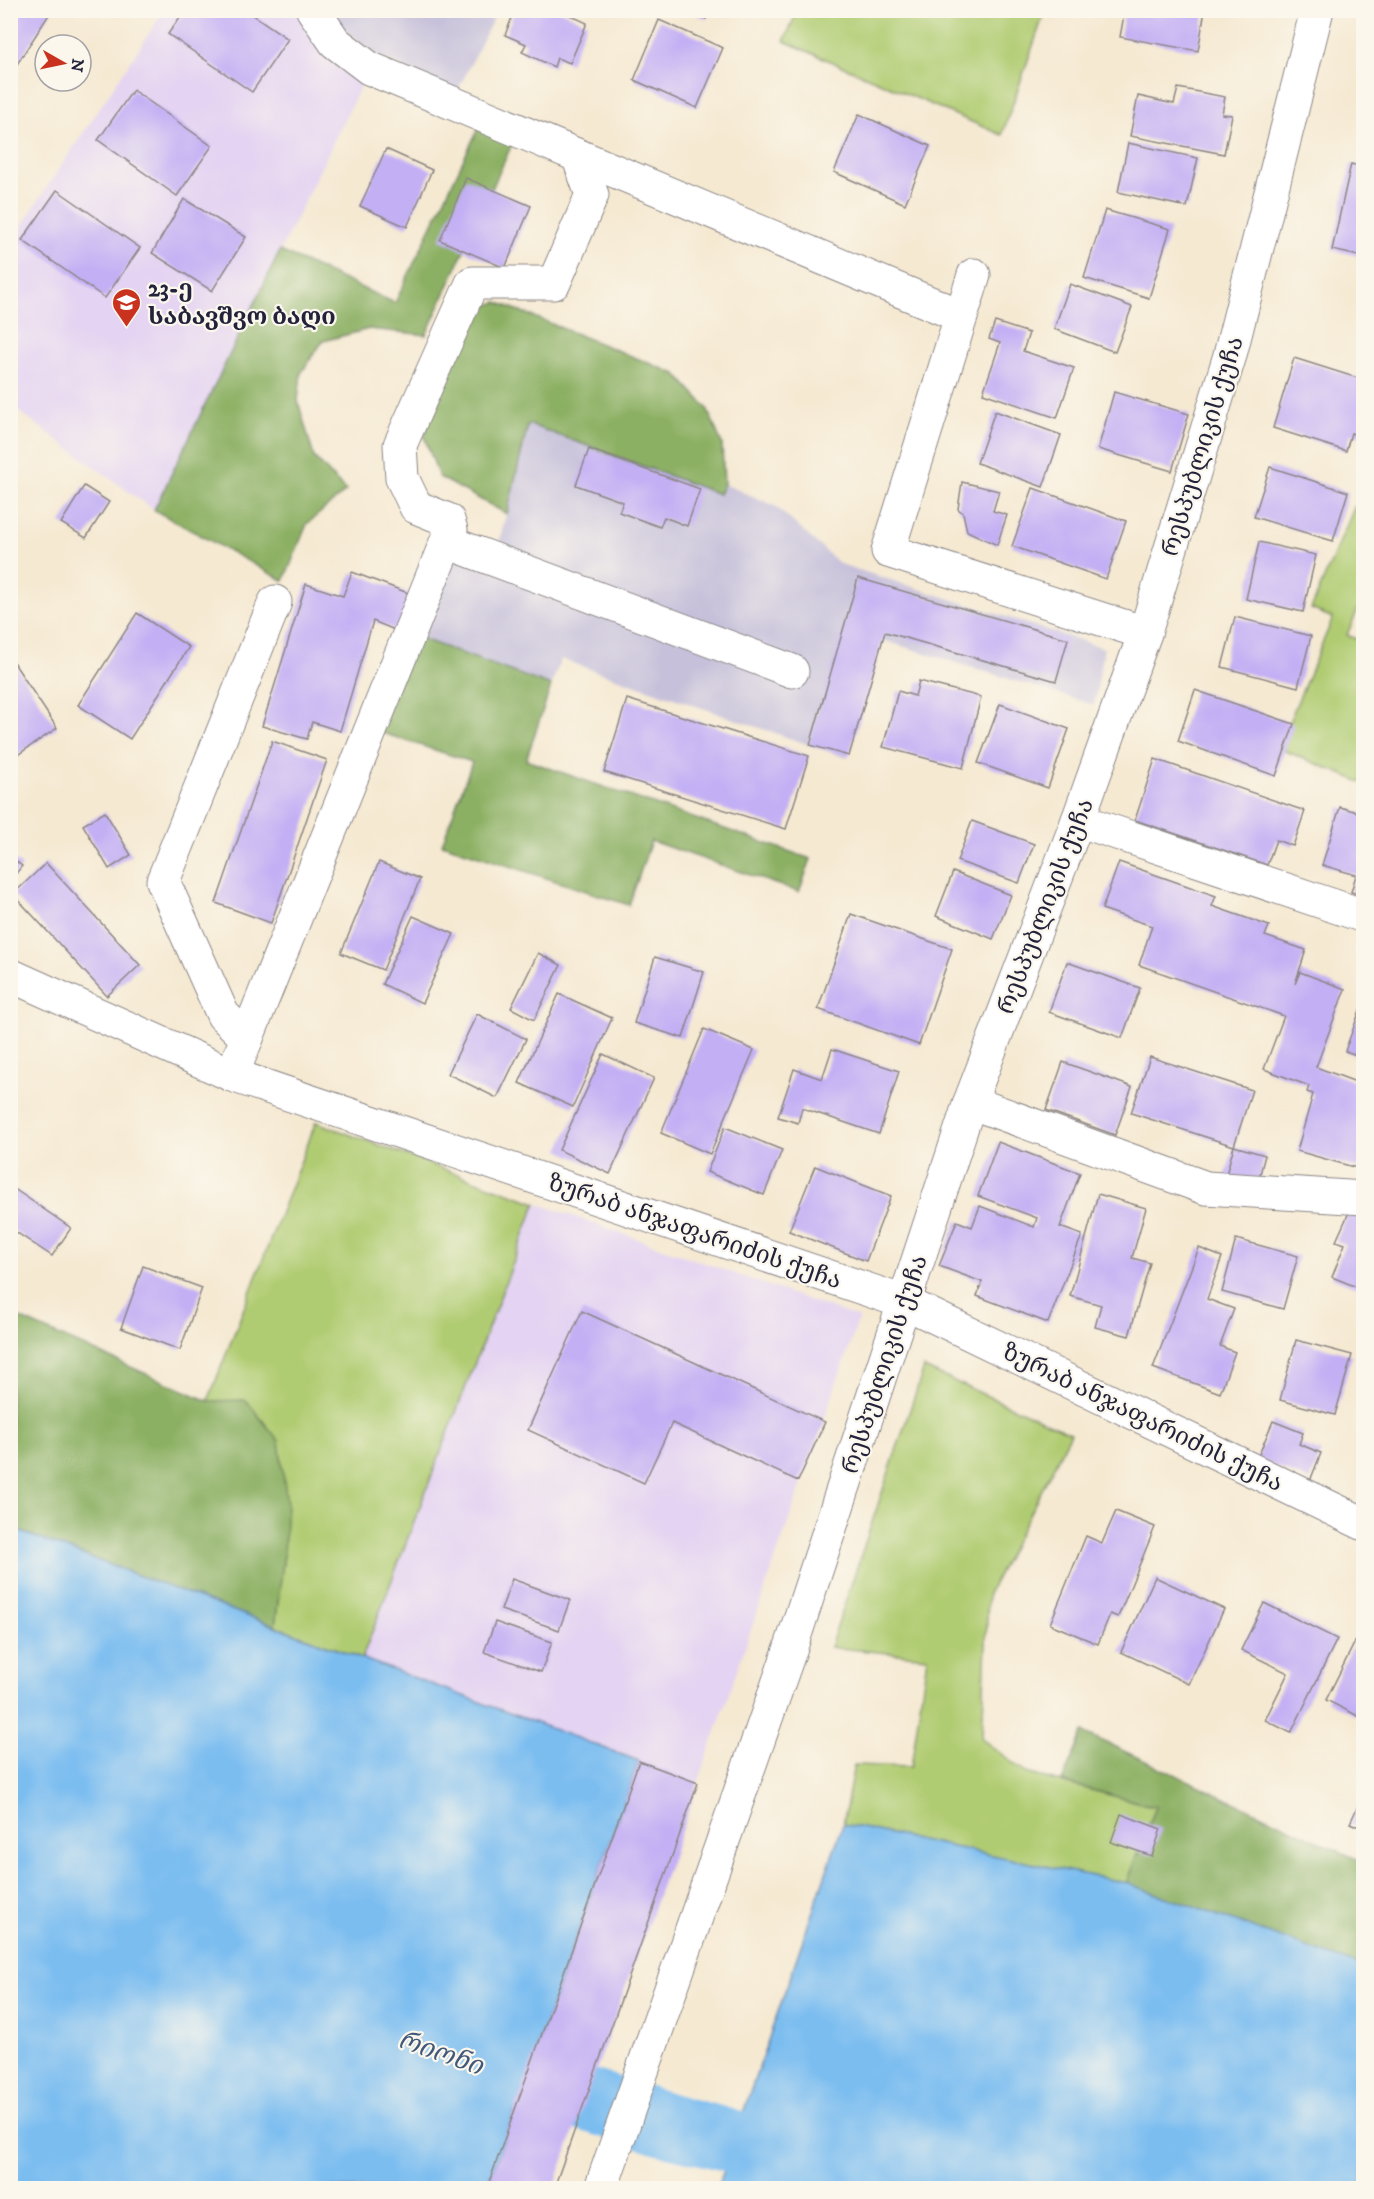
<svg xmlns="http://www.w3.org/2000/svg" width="1374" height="2199" viewBox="0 0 1374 2199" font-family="'IM FELL DW Pica','Noto Serif Georgian',serif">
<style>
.built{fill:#e4d3f2}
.industrial{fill:#c6c0da}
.green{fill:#b0cc72;stroke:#697756;stroke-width:1.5}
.forest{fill:#8cb064;stroke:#576950;stroke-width:1.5}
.water{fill:#7bbdf0;stroke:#4e7096;stroke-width:1.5}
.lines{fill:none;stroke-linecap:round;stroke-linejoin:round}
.river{stroke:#7bbdf0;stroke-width:63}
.building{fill:#c3aff4}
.minor-casing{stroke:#8c8686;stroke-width:35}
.minor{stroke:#fff;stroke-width:33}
.labels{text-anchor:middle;stroke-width:4.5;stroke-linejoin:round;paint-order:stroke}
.poi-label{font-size:24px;font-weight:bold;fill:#22223b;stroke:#fbf7ec;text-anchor:start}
.street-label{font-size:24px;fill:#22223b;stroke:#fbf7ec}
.water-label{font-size:26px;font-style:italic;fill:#41587a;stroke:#fbf7ec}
</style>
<rect width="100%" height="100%" fill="#fbf7ec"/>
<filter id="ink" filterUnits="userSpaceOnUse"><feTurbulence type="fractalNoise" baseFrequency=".0167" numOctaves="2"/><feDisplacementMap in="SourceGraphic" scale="12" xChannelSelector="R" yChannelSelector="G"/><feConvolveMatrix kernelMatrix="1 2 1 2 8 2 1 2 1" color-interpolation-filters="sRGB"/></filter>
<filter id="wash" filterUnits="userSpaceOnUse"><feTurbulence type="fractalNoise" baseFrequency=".008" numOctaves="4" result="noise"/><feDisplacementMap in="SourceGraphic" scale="24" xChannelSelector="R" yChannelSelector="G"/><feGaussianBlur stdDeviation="1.35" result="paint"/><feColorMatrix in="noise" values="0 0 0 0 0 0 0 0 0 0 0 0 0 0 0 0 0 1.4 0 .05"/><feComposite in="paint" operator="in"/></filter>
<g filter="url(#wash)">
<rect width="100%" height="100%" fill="#f5e9d2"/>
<g class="built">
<path d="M164 11H300L365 77 154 510 11 406V242Z"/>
<path d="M536 1203 859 1318 698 1783 362 1658Z"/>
</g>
<g class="industrial">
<path d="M326 11H497L457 92 376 55 350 36Z"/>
<path d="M528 424 718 494 724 484 775 506 840 564 1104 648 1094 705 882 640 847 758 561 659 551 686 417 637 459 534 498 548Z"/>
</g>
<g class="green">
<path d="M798 10H1044L1045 11 1002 135 784 41Z"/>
<path d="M1355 506 1363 510V597L1347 635 1363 642V783L1278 748 1333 618 1311 609Z"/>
<path d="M316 1122 536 1203 362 1658 275 1626 284 1554 208 1401Z"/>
<path d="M924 1368 1071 1433 988 1594 982 1739 1026 1773 1156 1807 1126 1883 843 1824 854 1765 911 1767 927 1657 830 1647Z"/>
</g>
<g class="forest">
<path d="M479 127 513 142 426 335 369 329 323 341 301 373 298 401 314 457 346 491 307 524 284 581 154 510 280 251 395 303Z"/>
<path d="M497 302 676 374 707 408 722 444 724 484 719 494 528 424 507 514 439 477 424 436 474 309Z"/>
<path d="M417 637 551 686 526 760 811 859 799 892 651 841 629 905 442 844 472 762 379 732Z"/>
<path d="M10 1314 208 1401 246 1400 279 1441 287 1504 284 1554 275 1626 11 1528Z"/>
<path d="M1083 1732 1363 1862V1967L1126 1883 1156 1807 1062 1782Z"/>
</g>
<g class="water">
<path d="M10 1528 639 1761 487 2188H11Z"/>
<path d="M843 1824 1126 1883 1363 1967V2188H717Z"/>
</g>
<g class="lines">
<path class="river" d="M502 2074 676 2127 733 2141 876 2188"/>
</g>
<g id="blocks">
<g class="building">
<path d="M10 10H52L10 75Z"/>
<path d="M185 10H246L288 39 252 92 168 34Z"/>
<path d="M515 10H559L587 23 570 63 557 58 554 67 522 52 526 44 505 35Z"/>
<path d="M688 10H710L706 19Z"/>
<path d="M1125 10H1205L1198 51 1120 37Z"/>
<path d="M659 20 723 48 697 108 634 80Z"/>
<path d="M1178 88 1225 97 1222 114 1232 115 1224 154 1130 136 1138 96 1174 104Z"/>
<path d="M133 90 212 146 177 196 98 140Z"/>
<path d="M859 114 930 146 905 204 834 172Z"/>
<path d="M1128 143 1198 158 1187 207 1118 192Z"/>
<path d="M386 149 432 170 407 227 360 206Z"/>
<path d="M1351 164 1364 167V257L1332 250Z"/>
<path d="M466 178 531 206 505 268 440 240Z"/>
<path d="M57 190 140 248 105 298 22 240Z"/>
<path d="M184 199 246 237 212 291 152 253Z"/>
<path d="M1105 210 1170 229 1149 298 1084 278Z"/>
<path d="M1070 284 1132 307 1115 352 1054 329Z"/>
<path d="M995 322 1029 333 1023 351 1074 368 1057 418 983 393 1000 343 989 339Z"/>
<path d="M1294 358 1364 380 1361 402H1364V437L1351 433 1346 451 1273 428Z"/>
<path d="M1114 392 1189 414 1172 471 1098 449Z"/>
<path d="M995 411 1061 435 1043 487 977 463Z"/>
<path d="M589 449 700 489 687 526 664 517 660 527 619 512 623 502 576 485Z"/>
<path d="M1270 467 1348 492 1333 541 1254 517Z"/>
<path d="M962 482 999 491 993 511 1007 515 997 545 967 531 963 513 958 509Z"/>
<path d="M84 486 109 502 86 538 61 523Z"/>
<path d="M1033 488 1126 521 1106 579 1012 546Z"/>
<path d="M1259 542 1316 555 1303 612 1246 599Z"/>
<path d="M352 572 416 596 402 633 373 621 340 731 312 722 307 739 262 726 306 584 343 596Z"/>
<path d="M858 578 1068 639 1056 681 885 632 849 756 810 745Z"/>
<path d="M137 613 189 647 130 739 78 705Z"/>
<path d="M1235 617 1311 636 1298 687 1222 667Z"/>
<path d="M10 657 57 728 10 760Z"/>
<path d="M919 681 981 697 963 768 883 747 898 691 915 696Z"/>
<path d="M1195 690 1294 724 1276 776 1178 741Z"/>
<path d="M627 699 809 756 786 829 604 772Z"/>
<path d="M1000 704 1069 729 1048 788 978 763Z"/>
<path d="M272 741 327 760 271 923 216 903Z"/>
<path d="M1155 759 1305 811 1293 846 1276 840 1267 865 1135 820Z"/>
<path d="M1340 807 1364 814V896L1351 892 1356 875 1322 865Z"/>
<path d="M105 812 131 855 109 869 83 825Z"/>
<path d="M972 821 1034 844 1019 883 957 861Z"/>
<path d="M10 857 22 866 10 881Z"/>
<path d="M379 862 420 879 383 970 341 953Z"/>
<path d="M1119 862 1216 896 1212 906 1269 926 1265 936 1306 950 1295 984 1300 972 1345 989 1316 1067 1364 1085 1359 1103 1364 1104V1170L1297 1151 1313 1094 1307 1092 1309 1086 1264 1069 1284 1016 1139 965 1152 926 1102 909Z"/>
<path d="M46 863 140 965 107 996 13 894Z"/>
<path d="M953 872 1011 895 993 939 936 916Z"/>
<path d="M851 914 952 949 919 1045 818 1009Z"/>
<path d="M413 916 454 934 422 1003 382 984Z"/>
<path d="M538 953 561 965 534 1020 511 1008Z"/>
<path d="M655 957 704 972 683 1038 634 1023Z"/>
<path d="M1067 962 1140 988 1122 1038 1049 1012Z"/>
<path d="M559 994 612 1018 573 1107 519 1083Z"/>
<path d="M1363 1002H1364V1058L1345 1051Z"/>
<path d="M477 1014 526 1039 497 1098 448 1074Z"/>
<path d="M704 1029 754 1050 710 1154 661 1133Z"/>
<path d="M832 1049 899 1071 879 1134 802 1108 798 1123 778 1117 794 1069 822 1079Z"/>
<path d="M603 1054 654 1078 610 1174 559 1150Z"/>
<path d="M1150 1057 1252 1090 1234 1146 1131 1113Z"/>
<path d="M1063 1062 1132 1087 1115 1135 1046 1110Z"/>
<path d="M725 1127 782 1150 764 1195 707 1172Z"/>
<path d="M998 1142 1080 1173 1060 1227 1082 1235 1048 1323 977 1296 982 1282 939 1266 957 1221 972 1227 980 1206 1034 1227 1037 1218 978 1196Z"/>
<path d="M1234 1146 1265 1155 1257 1186 1225 1178Z"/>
<path d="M815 1166 891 1196 866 1261 789 1231Z"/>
<path d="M10 1186 71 1228 52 1256 10 1228Z"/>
<path d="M1098 1194 1146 1208 1132 1258 1150 1263 1129 1336 1095 1327 1101 1305 1070 1296Z"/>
<path d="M1351 1208 1364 1213V1290L1332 1277 1345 1244 1336 1241Z"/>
<path d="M1236 1239 1298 1256 1283 1309 1222 1292Z"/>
<path d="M1199 1248 1222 1257 1207 1299 1234 1309 1220 1346 1235 1352 1220 1393 1153 1368Z"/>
<path d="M143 1266 202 1288 180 1350 121 1328Z"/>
<path d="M582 1311 825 1422 798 1481 672 1423 644 1483 528 1430Z"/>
<path d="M1296 1340 1352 1355 1335 1415 1280 1400Z"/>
<path d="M1273 1421 1303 1433 1299 1444 1321 1453 1310 1481 1257 1459Z"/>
<path d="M1116 1511 1155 1527 1118 1617 1110 1614 1098 1644 1050 1624 1086 1536 1102 1543Z"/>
<path d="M1155 1577 1224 1609 1189 1684 1121 1652Z"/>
<path d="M512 1579 570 1600 559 1630 501 1610Z"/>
<path d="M1264 1603 1337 1639 1291 1733 1265 1720 1288 1673 1241 1650Z"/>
<path d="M495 1622 552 1642 541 1672 484 1652Z"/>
<path d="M1359 1634 1364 1636V1719L1326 1700Z"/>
<path d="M639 1761 698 1783 554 2188H487Z"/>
<path d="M1364 1793V1829L1350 1823Z"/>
<path d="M1121 1814 1161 1829 1152 1856 1111 1842Z"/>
</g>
</g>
</g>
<g filter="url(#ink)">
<use href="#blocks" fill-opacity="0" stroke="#8c8686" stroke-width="1.5"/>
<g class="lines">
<defs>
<g id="minor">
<path d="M313 10 335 42 369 68 961 316"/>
<path d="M974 275 888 551 1145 633"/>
<path d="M447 542 792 671"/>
<path d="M1078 820 1364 916"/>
<path d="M10 975 232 1075 904 1302 1364 1524"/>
<path d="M247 1038 223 1015 163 881 275 602"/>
<path d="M232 1075 451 530 448 520 416 507 402 478 400 445 472 283H554L592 195 578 156"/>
<path d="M970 1102 1206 1188 1364 1198"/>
<path d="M601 2188 790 1650 970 1102 1078 820 1145 633 1230 355 1317 10"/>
</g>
</defs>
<use href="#minor" class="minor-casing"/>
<use href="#minor" class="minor"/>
</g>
</g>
<defs>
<symbol id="school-pin" viewBox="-11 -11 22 30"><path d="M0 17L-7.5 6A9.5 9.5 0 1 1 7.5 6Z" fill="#c8321e" stroke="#fbf7ec"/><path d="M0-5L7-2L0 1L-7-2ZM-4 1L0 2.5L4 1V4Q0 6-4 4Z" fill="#fff"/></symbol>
</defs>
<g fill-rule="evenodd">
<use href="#school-pin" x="110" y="286" width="33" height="45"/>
</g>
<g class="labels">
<g class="poi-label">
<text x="148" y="296">23-ე<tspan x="148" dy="28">საბავშვო ბაღი</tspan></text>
</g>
<g class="street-label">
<text transform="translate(1202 446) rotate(-73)" y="8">რესპუბლიკის ქუჩა</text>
<text transform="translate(1045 906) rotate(-69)" y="8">რესპუბლიკის ქუჩა</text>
<text transform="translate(695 1231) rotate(19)" y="8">ზურაბ ანჯაფარიძის ქუჩა</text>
<text transform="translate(884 1364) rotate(-72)" y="8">რესპუბლიკის ქუჩა</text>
<text transform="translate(1143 1417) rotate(26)" y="8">ზურაბ ანჯაფარიძის ქუჩა</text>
</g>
<g class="water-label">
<text transform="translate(441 2052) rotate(19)" y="9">რიონი</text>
</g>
</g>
<rect width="1374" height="2199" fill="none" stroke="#fbf7ec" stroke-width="36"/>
<g transform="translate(63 63) rotate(99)"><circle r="28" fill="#fbf7ec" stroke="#a4a2a5" stroke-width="1.5"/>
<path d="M0-4.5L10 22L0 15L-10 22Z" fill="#c8321e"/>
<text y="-9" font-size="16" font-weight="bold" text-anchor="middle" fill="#22223b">N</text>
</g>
</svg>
